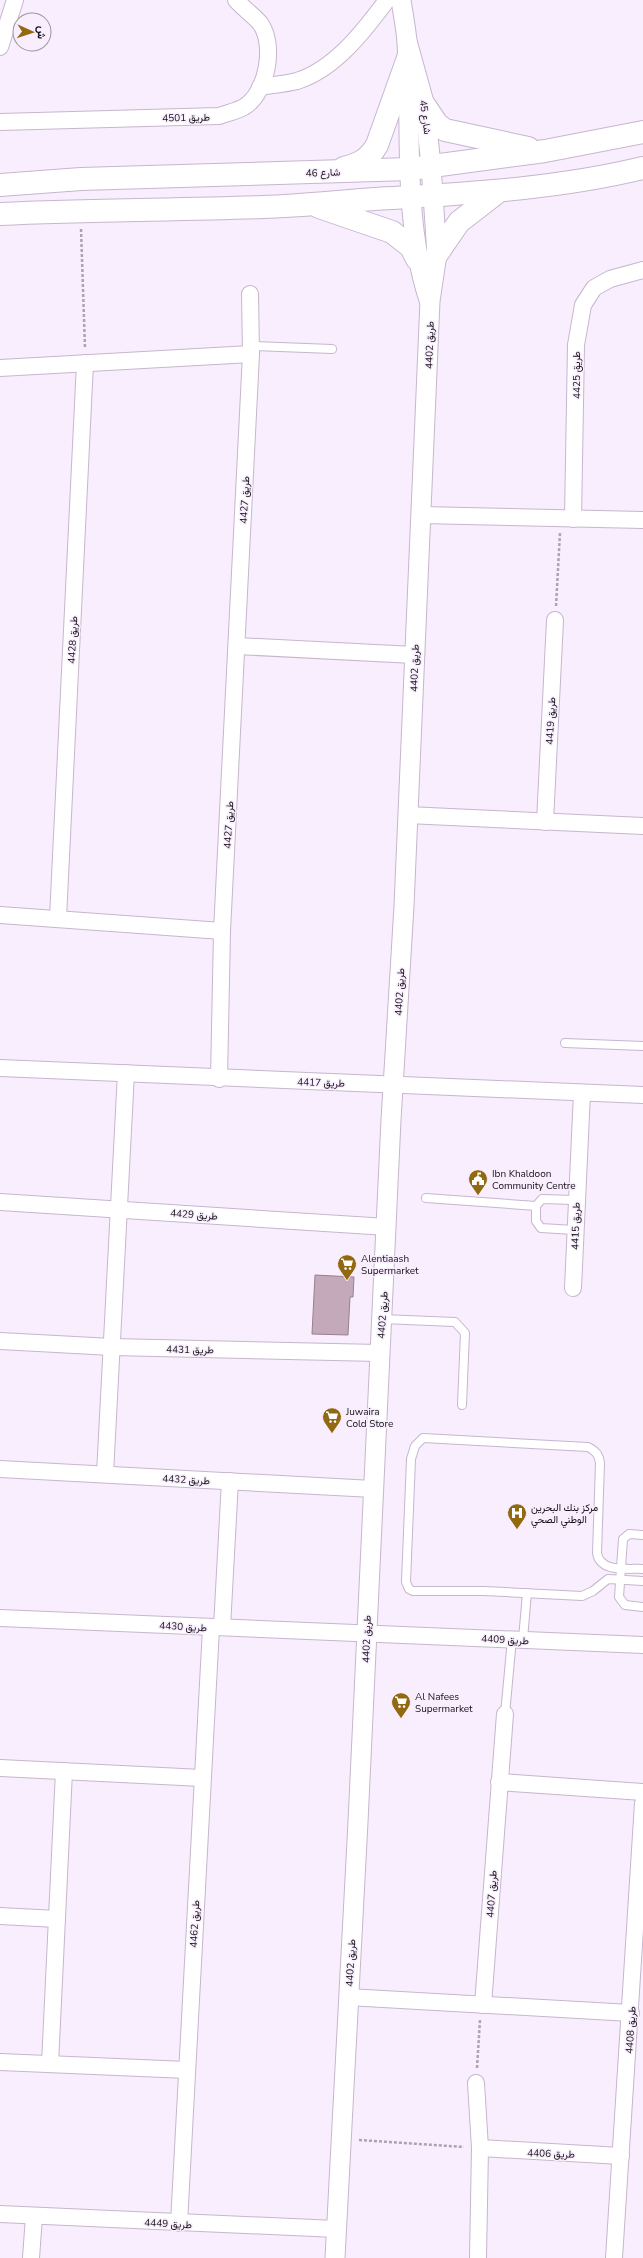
<svg xmlns="http://www.w3.org/2000/svg" width="643" height="2258" viewBox="0 0 643 2258" font-family="'Nunito Sans',Vazirmatn,sans-serif">
<style>
.building{fill:#c4a9ba;stroke:#99808f}
.lines{fill:none;stroke-linecap:round;stroke-linejoin:round}
.service-casing{stroke:#c7b6ce;stroke-width:10}
.minor-casing{stroke:#c7b6ce;stroke-width:18}
.tertiary-casing{stroke:#c7b6ce;stroke-width:21}
.secondary-casing{stroke:#c7b6ce;stroke-width:24}
.path{stroke:#aba3af;stroke-width:2.5;stroke-dasharray:3 2;stroke-linecap:butt}
.service{stroke:#fff;stroke-width:8}
.minor{stroke:#fff;stroke-width:16}
.tertiary{stroke:#fff;stroke-width:19}
.secondary{stroke:#fff;stroke-width:22}
.labels{text-anchor:middle;stroke-width:3;stroke-linejoin:round;paint-order:stroke}
.street-label{font-size:10px;fill:#161018;stroke:#f8eefd}
.poi-label{font-size:10px;fill:#161018;stroke:#f8eefd;text-anchor:start}
</style>
<rect width="100%" height="100%" fill="#f8eefd"/>
<path class="building" d="M315 1275 354 1277 353 1297H350L348 1335 312 1334Z"/>
<g class="lines">
<defs>
<g id="service">
<path d="M251 346 332 349"/>
<path d="M565 1043 643 1046"/>
<path d="M426 1198 536 1206"/>
<path d="M574 1230 541 1228 536 1221V1206L542 1199 575 1200"/>
<path d="M382 1319 455 1322 465 1333 462 1405"/>
<path d="M643 1535 629 1534 623 1539 619 1597 625 1605 643 1607"/>
<path d="M643 1569C628 1568 600 1573 597 1553L600 1463C599 1455 596 1451 588 1447L423 1438 415 1446 411 1459 406 1582 409 1589 413 1591H484L582 1596 593 1591 608 1579 643 1581"/>
<path d="M523 1639 527 1593"/>
<path d="M505 1714 512 1639"/>
</g>
<g id="minor">
<path d="M0 47 15 0"/>
<path d="M260 87C272 85 285 84 297 81 335 69 364 31 387 0"/>
<path d="M0 122 219 116C227 113 237 111 244 107 267 93 276 45 260 23 253 15 243 8 236 0"/>
<path d="M0 368 251 354"/>
<path d="M421 515 643 520"/>
<path d="M573 519 576 345 583 305 594 288 610 279 643 270"/>
<path d="M237 646 414 655"/>
<path d="M407 815 643 826"/>
<path d="M545 822 555 620"/>
<path d="M0 915 222 931"/>
<path d="M58 918 85 363"/>
<path d="M0 1068 643 1095"/>
<path d="M219 1079 222 931 251 354 250 294"/>
<path d="M0 1202 387 1227"/>
<path d="M573 1288 582 1093"/>
<path d="M0 1341 112 1347 379 1353"/>
<path d="M0 1469 373 1489"/>
<path d="M105 1474 126 1073"/>
<path d="M0 1618 643 1645"/>
<path d="M222 1627 230 1481"/>
<path d="M0 1768 202 1778"/>
<path d="M499 1782 643 1792"/>
<path d="M0 1916 57 1919"/>
<path d="M348 1997 631 2013"/>
<path d="M483 2005 505 1714"/>
<path d="M0 2062 187 2070"/>
<path d="M50 2064 64 1771"/>
<path d="M476 2083 480 2148 478 2258"/>
<path d="M480 2148 621 2156"/>
<path d="M0 2214 336 2229"/>
<path d="M179 2223 211 1628"/>
<path d="M31 2258 34 2216"/>
<path d="M614 2258 643 1803"/>
</g>
<g id="tertiary">
<path d="M401 0C403 14 406 28 407 42 412 127 402 218 429 300"/>
<path d="M335 2258 358 1822 391 1120 404 906 430 301 437 254 431 166 425 106 407 41"/>
</g>
<g id="secondary">
<path d="M425 106 437 124 445 130 528 148"/>
<path d="M344 168C360 164 369 159 377 145L408 58"/>
<path d="M0 185 81 179 410 169 545 151 643 132"/>
<path d="M319 207 392 232 411 247 417 259"/>
<path d="M0 214C88 210 175 210 263 207 306 206 349 200 392 198 476 193 561 188 643 168"/>
<path d="M437 254 459 222 499 191"/>
</g>
</defs>
<use href="#service" class="service-casing"/>
<use href="#minor" class="minor-casing"/>
<use href="#tertiary" class="tertiary-casing"/>
<use href="#secondary" class="secondary-casing"/>
<g class="path">
<path d="M81 229 85 348"/>
<path d="M556 606 560 533"/>
<path d="M477 2068 480 2020"/>
<path d="M359 2140 464 2147"/>
</g>
<use href="#service" class="service"/>
<use href="#minor" class="minor"/>
<use href="#tertiary" class="tertiary"/>
<use href="#secondary" class="secondary"/>
</g>
<defs>
<symbol id="civic-pin" viewBox="-11 -11 22 30"><path d="M0 17L-7.5 6A9.5 9.5 0 1 1 7.5 6Z" fill="#926811" stroke="#f8eefd"/><path d="M-.6-6.5H3V-4.5H.6V-3L4-1V1h2V6H-6V1h2V-1L-.6-3ZM-1.2 2.5V6h2.4V2.5Z" fill="#fff"/></symbol>
<symbol id="supermarket-pin" viewBox="-11 -11 22 30"><path d="M0 17L-7.5 6A9.5 9.5 0 1 1 7.5 6Z" fill="#926811" stroke="#f8eefd"/><path d="M-6-5.5h2.5l.6 2H6L4.5 2H-2.5L-4.4-4H-6ZM-1.5 3.2a1.3 1.3 0 1 0 .1 0ZM3 3.2a1.3 1.3 0 1 0 .1 0Z" fill="#fff"/></symbol>
<symbol id="hospital-pin" viewBox="-11 -11 22 30"><path d="M0 17L-7.5 6A9.5 9.5 0 1 1 7.5 6Z" fill="#926811" stroke="#f8eefd"/><path d="M-5-5h3v3.5h4V-5h3V5h-3V1.5h-4V5h-3Z" fill="#fff"/></symbol>
</defs>
<g fill-rule="evenodd">
<use href="#civic-pin" x="467" y="1168" width="22" height="30"/>
<use href="#supermarket-pin" x="336" y="1253" width="22" height="30"/>
<use href="#supermarket-pin" x="321" y="1406" width="22" height="30"/>
<use href="#hospital-pin" x="506" y="1502" width="22" height="30"/>
<use href="#supermarket-pin" x="390" y="1691" width="22" height="30"/>
</g>
<g class="labels">
<g class="street-label">
<text transform="translate(186 117) rotate(-1)" y="4">طريق 4501</text>
<text transform="translate(426 117) rotate(82)" y="4">شارع 45</text>
<text transform="translate(323 172) rotate(-2)" y="4">شارع 46</text>
<text transform="translate(429 345) rotate(-88)" y="4">طريق 4402</text>
<text transform="translate(576 375) rotate(-90)" y="4">طريق 4425</text>
<text transform="translate(244 500) rotate(-87)" y="4">طريق 4427</text>
<text transform="translate(72 640) rotate(-87)" y="4">طريق 4428</text>
<text transform="translate(414 668) rotate(-88)" y="4">طريق 4402</text>
<text transform="translate(550 721) rotate(-87)" y="4">طريق 4419</text>
<text transform="translate(228 825) rotate(-87)" y="4">طريق 4427</text>
<text transform="translate(399 992) rotate(-87)" y="4">طريق 4402</text>
<text transform="translate(321 1082) rotate(2)" y="4">طريق 4417</text>
<text transform="translate(194 1214) rotate(4)" y="4">طريق 4429</text>
<text transform="translate(575 1226) rotate(-88)" y="4">طريق 4415</text>
<text transform="translate(382 1315) rotate(-86)" y="4">طريق 4402</text>
<text transform="translate(190 1349) rotate(1)" y="4">طريق 4431</text>
<text transform="translate(186 1479) rotate(3)" y="4">طريق 4432</text>
<text transform="translate(183 1626) rotate(3)" y="4">طريق 4430</text>
<text transform="translate(366 1639) rotate(-88)" y="4">طريق 4402</text>
<text transform="translate(505 1639) rotate(3)" y="4">طريق 4409</text>
<text transform="translate(491 1894) rotate(-86)" y="4">طريق 4407</text>
<text transform="translate(194 1924) rotate(-87)" y="4">طريق 4462</text>
<text transform="translate(350 1963) rotate(-87)" y="4">طريق 4402</text>
<text transform="translate(630 2030) rotate(-86)" y="4">طريق 4408</text>
<text transform="translate(551 2153) rotate(2)" y="4">طريق 4406</text>
<text transform="translate(168 2223) rotate(3)" y="4">طريق 4449</text>
</g>
<g class="poi-label">
<text x="492" y="1177">Ibn Khaldoon<tspan x="492" dy="12">Community Centre</tspan></text>
<text x="361" y="1262">Alentiaash<tspan x="361" dy="12">Supermarket</tspan></text>
<text x="346" y="1415">Juwaira<tspan x="346" dy="12">Cold Store</tspan></text>
<text x="531" y="1511">مركز بنك البحرين<tspan x="531" dy="12">الوطني الصحي</tspan></text>
<text x="415" y="1700">Al Nafees<tspan x="415" dy="12">Supermarket</tspan></text>
</g>
</g>
<g transform="translate(32 32) rotate(93)"><circle r="19" fill="#f8eefd" stroke="#9e95a1"/>
<path d="M0-3L7 15L0 10L-7 15Z" fill="#926811"/>
<text y="-6" font-size="11" font-weight="bold" text-anchor="middle" fill="#161018">ش</text>
</g>
</svg>
